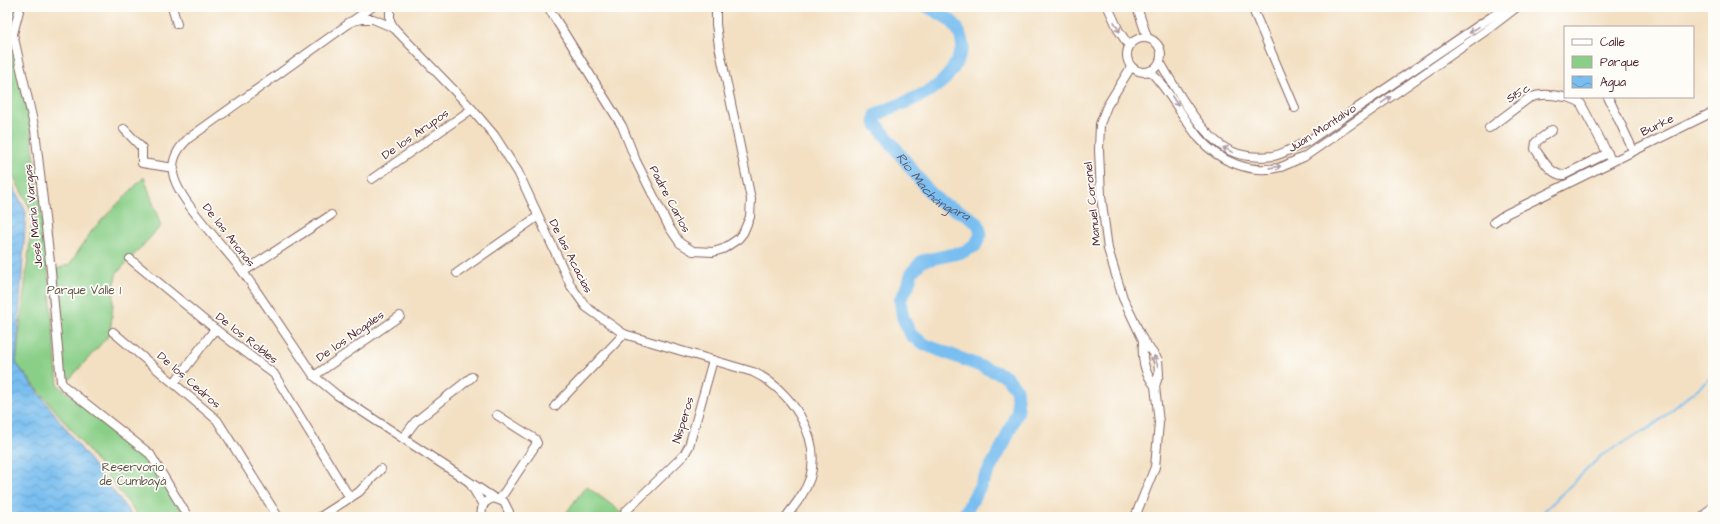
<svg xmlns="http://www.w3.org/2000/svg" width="1720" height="524" viewBox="0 0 1720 524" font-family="'Architects Daughter',sans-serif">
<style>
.green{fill:#8acf88;stroke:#6a775a}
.water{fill:url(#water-waves);stroke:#616e8e}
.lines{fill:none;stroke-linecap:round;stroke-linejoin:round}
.stream{stroke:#78bef0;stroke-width:2}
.river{stroke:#78bef0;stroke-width:13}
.minor-casing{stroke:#856360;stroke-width:10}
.minor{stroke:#fff;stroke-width:8}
.oneway{stroke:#ae9aa0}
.labels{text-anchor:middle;stroke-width:3.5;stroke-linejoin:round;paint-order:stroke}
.street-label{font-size:12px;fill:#4a1f2b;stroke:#fdfcf7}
.park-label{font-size:12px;fill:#5d5447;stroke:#fdfcf7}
.water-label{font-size:13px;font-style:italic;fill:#5a5770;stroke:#fdfcf7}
</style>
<defs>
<pattern id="water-waves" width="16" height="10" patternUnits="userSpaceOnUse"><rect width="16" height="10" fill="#78bef0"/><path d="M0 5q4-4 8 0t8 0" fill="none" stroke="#649ac3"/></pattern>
</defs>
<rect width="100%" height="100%" fill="#fdfcf7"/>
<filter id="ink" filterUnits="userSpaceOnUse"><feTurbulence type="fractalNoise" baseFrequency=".025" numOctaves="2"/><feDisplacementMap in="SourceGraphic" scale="8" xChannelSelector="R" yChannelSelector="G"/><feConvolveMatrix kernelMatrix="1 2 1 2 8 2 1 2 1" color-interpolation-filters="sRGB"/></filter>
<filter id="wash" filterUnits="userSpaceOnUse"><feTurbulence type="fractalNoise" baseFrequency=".012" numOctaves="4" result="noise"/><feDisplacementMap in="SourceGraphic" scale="16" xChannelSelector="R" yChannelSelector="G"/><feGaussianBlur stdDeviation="0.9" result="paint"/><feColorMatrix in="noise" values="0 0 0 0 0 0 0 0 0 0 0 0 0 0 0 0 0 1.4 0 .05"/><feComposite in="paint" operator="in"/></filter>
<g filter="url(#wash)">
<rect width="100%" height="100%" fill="#f3e0c3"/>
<g class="green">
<path d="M7 7H15L8 31 31 129 48 268 58 385 148 456 187 517H139L82 443 16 363 33 214 7 164Z"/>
<path d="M144 177 161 226 116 274 110 334 65 384 52 271 70 264 93 229Z"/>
<path d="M586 486 628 517H563Z"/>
</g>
<path class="water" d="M7 174 26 212 16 363 133 517H7Z"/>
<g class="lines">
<path class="stream" d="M1538 517 1602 455 1651 427 1713 376"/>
<path class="river" id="s1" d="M928 7C949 19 959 21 963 47 959 56 956 66 949 74 935 94 898 104 876 115L875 122 927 189 941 203 967 215 978 224 981 234 975 246 963 252 922 261 912 272 908 286 900 300 903 318 911 335 926 345 1006 376 1016 389 1018 410 1004 443 963 517"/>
</g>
</g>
<g filter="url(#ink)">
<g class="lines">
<defs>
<g id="minor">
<path d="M20 7 13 34 35 130 51 271 61 382 65 387 150 454 188 517"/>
<path d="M172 7 177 24"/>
<path d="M372 7 189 138C179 147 172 157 173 172 175 198 227 249 243 272 267 306 290 341 314 376L337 395 494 498"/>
<path d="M390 7V21L394 28"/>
<path d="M548 7 622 126 636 161 669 227 680 243 693 251 713 252 723 249 738 239 743 233 750 217 751 199 719 46 716 24V7"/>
<path d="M1108 7 1119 31 1129 46"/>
<path d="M1137 7 1147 37"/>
<path d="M1252 7 1295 108"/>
<path d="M349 22 362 19H373L394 28 472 109 494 135 518 172 571 286 586 307 624 334 753 372C790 389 822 436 810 478 805 493 795 505 786 517"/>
<circle cx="1144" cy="55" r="17"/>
<path d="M1160 62C1175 88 1198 129 1222 146 1237 157 1256 158 1273 156 1284 154 1296 146 1307 142L1506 7"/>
<path d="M1131 67 1107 106 1100 124 1099 150 1101 196 1108 249 1123 298 1143 340 1158 360 1159 374 1155 386 1159 423 1155 467 1135 517"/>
<path d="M1150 71C1170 91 1181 116 1199 138 1218 161 1251 175 1281 167 1289 164 1296 160 1304 157L1487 30 1517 7"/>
<path d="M1568 97 1580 102 1610 158"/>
<path d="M1608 97 1633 150"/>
<path d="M1489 128 1529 98C1542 93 1552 95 1565 97"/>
<path d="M124 129 142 148V163L174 168"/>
<path d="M1552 130 1536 142 1535 149C1542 158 1551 176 1564 175L1608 153"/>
<path d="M372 179 472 109"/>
<path d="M1494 222 1506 214 1713 112"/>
<path d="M130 259 215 329 274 374 350 498"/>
<path d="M243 272 331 215"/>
<path d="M457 273 537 217"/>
<path d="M113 332 217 420 278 517"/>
<path d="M1143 340C1142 358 1143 371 1155 386"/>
<path d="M314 376 400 316"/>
<path d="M174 383 215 329"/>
<path d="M555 406 624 334"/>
<path d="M497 415 535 439 537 443 500 499"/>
<path d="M403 438 415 422 472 377"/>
<path d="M469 482 483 505"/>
<path d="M625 512 684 455 689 446 713 360"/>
<path d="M320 517 359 492 381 469"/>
<path d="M482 517C480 507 485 500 494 498L504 502 509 512 507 517"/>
<path d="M1703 517 1713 506"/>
</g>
</defs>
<use href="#minor" class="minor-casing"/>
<use href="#minor" class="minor"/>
</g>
<defs><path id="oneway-shaft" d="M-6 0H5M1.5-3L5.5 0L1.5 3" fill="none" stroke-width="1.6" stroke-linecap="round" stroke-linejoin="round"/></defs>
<g class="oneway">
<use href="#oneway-shaft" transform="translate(1117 27) rotate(61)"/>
<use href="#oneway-shaft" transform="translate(1474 30) rotate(146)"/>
<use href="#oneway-shaft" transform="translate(1386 100) rotate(-35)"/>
<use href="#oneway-shaft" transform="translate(1175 101) rotate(57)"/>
<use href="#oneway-shaft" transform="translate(1228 150) rotate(-152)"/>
<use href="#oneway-shaft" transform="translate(1275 167) rotate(-8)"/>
<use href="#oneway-shaft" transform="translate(1156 361) rotate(-109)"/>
</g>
</g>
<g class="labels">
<g class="street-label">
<text transform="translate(1518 93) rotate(-31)" y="4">S15c</text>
<text transform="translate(1657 125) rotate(-26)" y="4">Burke</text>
<text transform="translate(1322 128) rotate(-33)" y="4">Juan Montalvo</text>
<text transform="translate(415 134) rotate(-35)" y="4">De los Arupos</text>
<text transform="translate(670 199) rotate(62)" y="4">Padre Carlos</text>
<text transform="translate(1092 204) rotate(-96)" y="4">Manuel Coronel</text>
<text transform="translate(33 216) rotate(-96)" y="4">José Maria Vargas</text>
<text transform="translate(229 235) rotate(52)" y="4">De las Anonas</text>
<text transform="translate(571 256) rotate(63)" y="4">De las Acacias</text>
<text transform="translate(350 336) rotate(-35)" y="4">De los Nogales</text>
<text transform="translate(247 338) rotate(38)" y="4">De los Robles</text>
<text transform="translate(189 380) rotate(41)" y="4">De los Cedros</text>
<text transform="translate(683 420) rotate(-73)" y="4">Nísperos</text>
</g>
<g class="park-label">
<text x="84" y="294">Parque Valle 1</text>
<text x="133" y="471">Reservorio<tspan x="133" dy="14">de Cumbayá</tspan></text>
</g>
<g class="water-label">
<text dy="5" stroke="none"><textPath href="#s1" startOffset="267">Río Machángara</textPath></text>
</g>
</g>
<rect width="1720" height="524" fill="none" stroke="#fdfcf7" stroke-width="24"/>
<rect x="1564" y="26" width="130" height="72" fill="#fdfcf7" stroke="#b5a4a5"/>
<rect x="1572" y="39" width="20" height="6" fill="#ffffff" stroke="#b5a4a5"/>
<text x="1600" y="46" font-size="12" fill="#4a1f2b">Calle</text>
<rect x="1572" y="56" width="20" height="12" fill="#8acf88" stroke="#b5a4a5"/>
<text x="1600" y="66" font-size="12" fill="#4a1f2b">Parque</text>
<rect x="1572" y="76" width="20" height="12" fill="url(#water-waves)" stroke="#b5a4a5"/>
<text x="1600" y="86" font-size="12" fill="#4a1f2b">Agua</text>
</svg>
